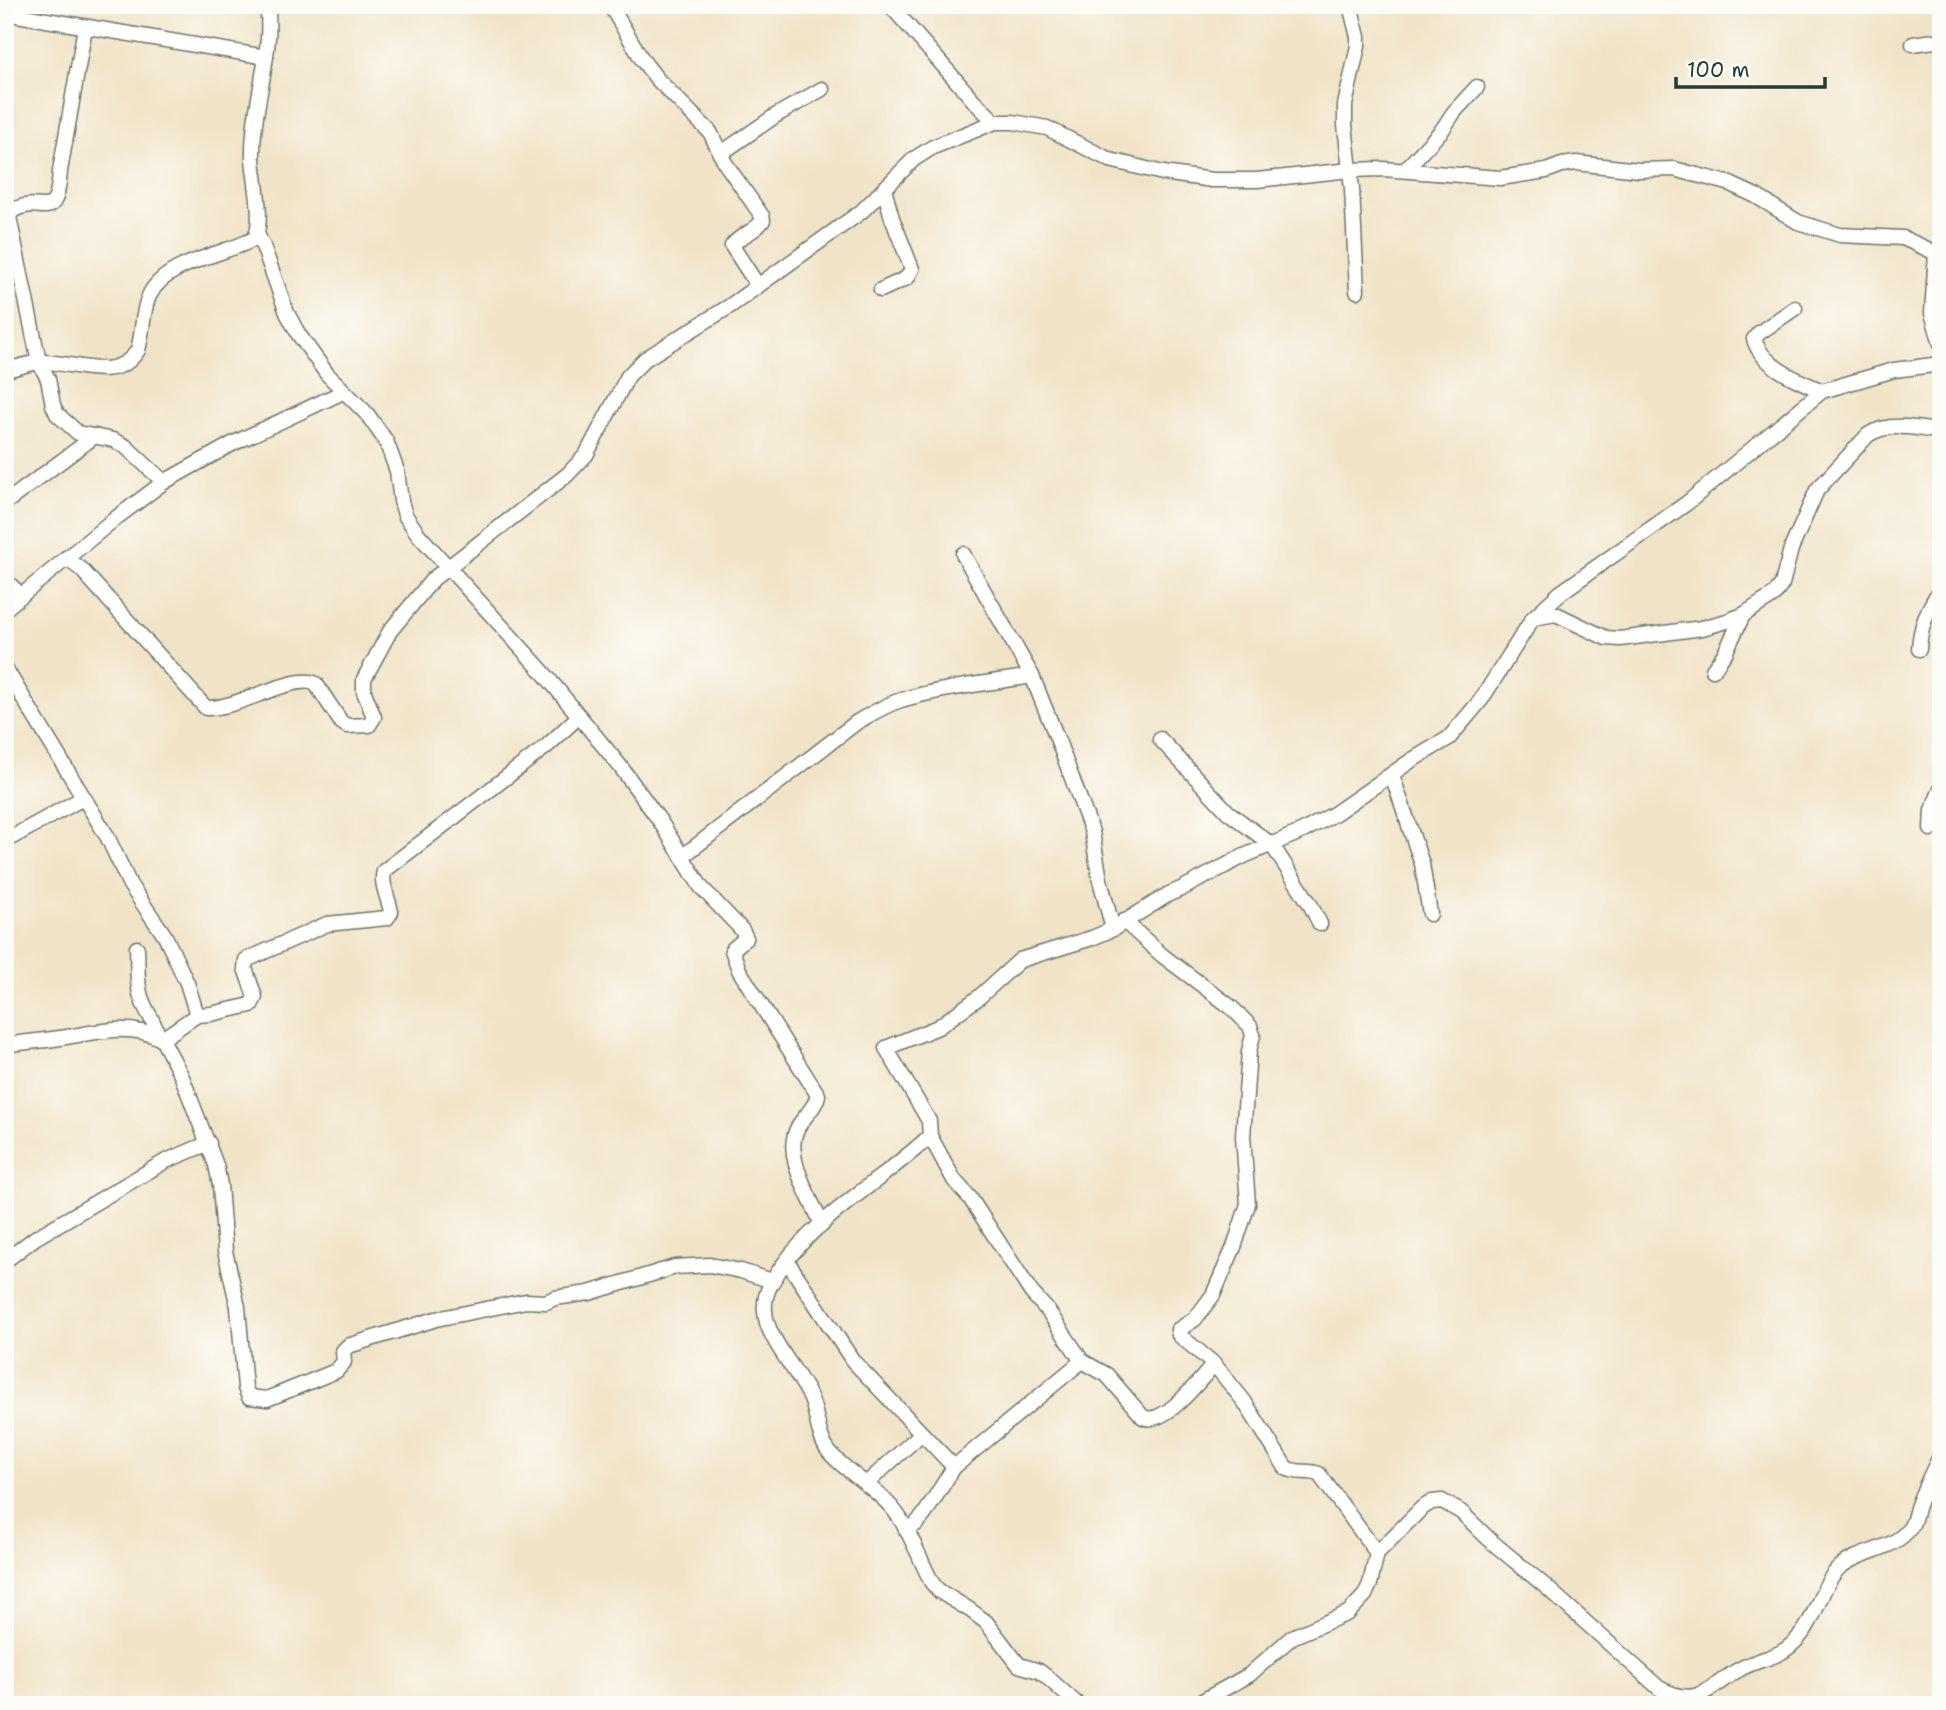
<svg xmlns="http://www.w3.org/2000/svg" width="1946" height="1710" viewBox="0 0 1946 1710" font-family="'Shantell Sans',sans-serif">
<style>
.lines{fill:none;stroke-linecap:round;stroke-linejoin:round}
.minor-casing{stroke:#687767;stroke-width:17}
.minor{stroke:#fff;stroke-width:14}
</style>
<rect width="100%" height="100%" fill="#fdfcf7"/>
<filter id="ink" filterUnits="userSpaceOnUse"><feTurbulence type="fractalNoise" baseFrequency=".0143" numOctaves="2"/><feDisplacementMap in="SourceGraphic" scale="14" xChannelSelector="R" yChannelSelector="G"/><feConvolveMatrix kernelMatrix="1 2 1 2 8 2 1 2 1" color-interpolation-filters="sRGB"/></filter>
<filter id="wash" filterUnits="userSpaceOnUse"><feTurbulence type="fractalNoise" baseFrequency=".00686" numOctaves="4" result="noise"/><feDisplacementMap in="SourceGraphic" scale="28" xChannelSelector="R" yChannelSelector="G"/><feGaussianBlur stdDeviation="1.57" result="paint"/><feColorMatrix in="noise" values="0 0 0 0 0 0 0 0 0 0 0 0 0 0 0 0 0 1.4 0 .05"/><feComposite in="paint" operator="in"/></filter>
<g filter="url(#wash)">
<rect width="100%" height="100%" fill="#f1e3c7"/>
</g>
<g filter="url(#ink)">
<g class="lines">
<defs>
<g id="minor">
<path d="M610 5 643 61 657 79 710 132 725 163 762 216 763 220C755 233 740 234 732 246L758 286"/>
<path d="M890 5 974 101 995 122"/>
<path d="M1350 5 1358 37V46L1345 105V125L1352 189 1357 291"/>
<path d="M5 13 266 57"/>
<path d="M85 27 60 171C56 229 42 193 12 211L9 217 39 362 48 379 53 405 57 414 78 433 113 440 125 446 164 482"/>
<path d="M1913 44 1941 40"/>
<path d="M720 154 775 116 822 89"/>
<path d="M1405 170 1442 130 1454 112 1477 87"/>
<path d="M257 234 263 246 287 313 299 335 327 374 367 414 386 441 397 471 401 501 405 515 418 534 543 672 620 766 660 821 701 887 742 930 746 938 732 950 739 970 818 1095C816 1107 804 1116 798 1127 782 1156 811 1197 822 1225"/>
<path d="M1936 253 1932 313 1941 344"/>
<path d="M881 290 907 278 912 269 892 218 884 189"/>
<path d="M1795 308 1759 333 1754 339C1762 367 1798 380 1822 391"/>
<path d="M5 370C17 368 31 362 43 362 75 362 117 384 138 350 143 333 142 311 149 296 164 262 224 255 254 239 265 222 254 179 253 158 252 117 265 78 268 38 269 27 268 16 268 5"/>
<path d="M5 503 95 436"/>
<path d="M963 554 1032 676 1057 738 1092 832 1100 880 1113 929"/>
<path d="M66 558 81 569 206 708C236 710 296 672 316 684L341 722 347 726 369 725 374 717 364 692V679L390 631 433 579 567 475 586 455 628 376 645 359 730 306 844 224 861 212 914 159 933 147 995 122H1013L1047 128 1110 160 1163 173 1212 180H1257L1350 170 1383 169 1500 178 1546 171 1562 165 1576 163 1639 170 1674 169 1728 183 1756 196 1798 222 1840 235 1903 238 1936 253H1941"/>
<path d="M5 580 21 595"/>
<path d="M5 609 112 521 164 482 232 444 343 392"/>
<path d="M1533 618 1556 614 1606 638 1620 639 1702 628 1727 621 1743 615 1774 595 1782 584 1791 549 1817 490 1868 435C1888 421 1918 428 1941 432"/>
<path d="M1919 649C1920 627 1928 607 1941 589"/>
<path d="M5 668 107 836 130 885 165 936 187 983 197 1015"/>
<path d="M1713 670 1725 653 1743 615"/>
<path d="M1160 739 1228 812 1272 845 1310 904 1320 924"/>
<path d="M1392 775 1422 864 1430 914"/>
<path d="M1931 829 1932 810 1941 789"/>
<path d="M5 841 83 798"/>
<path d="M683 856 857 722C871 714 885 705 901 700 943 688 988 683 1032 676"/>
<path d="M1124 921 1163 956 1231 1007 1250 1026 1253 1035 1249 1051 1243 1136 1248 1204 1234 1247 1213 1295 1195 1319 1178 1330 1179 1335 1214 1364 1244 1401 1286 1468C1297 1474 1307 1470 1319 1474L1377 1553"/>
<path d="M137 948C138 965 136 984 142 1000 147 1014 156 1022 158 1037"/>
<path d="M162 1039 182 1077 216 1165 220 1185 225 1251 238 1307 245 1388 249 1397 267 1399 336 1371 344 1362 343 1351 348 1346 436 1319 526 1301 546 1302 555 1298 589 1293 675 1267 710 1265 741 1271 772 1281"/>
<path d="M5 1045C23 1042 42 1041 60 1038 96 1033 127 1022 162 1039L197 1015 211 1014 251 1005 255 997 245 968 246 960 327 924 387 918 391 912C389 899 380 884 384 871L547 746 579 716"/>
<path d="M930 1136 954 1180 970 1198 1031 1292 1048 1311 1082 1361 1107 1375 1143 1417C1164 1427 1200 1380 1214 1364"/>
<path d="M5 1261 35 1238 166 1161 209 1143"/>
<path d="M787 1261 853 1361 954 1467"/>
<path d="M867 1483 921 1434"/>
<path d="M906 1530 916 1524 924 1515 954 1467 1082 1361"/>
<path d="M1078 1705 1047 1677 1039 1671 1019 1665 986 1622 970 1610 939 1591 932 1583C921 1562 913 1538 899 1517 881 1490 850 1476 829 1452 817 1436 818 1414 810 1397 794 1361 748 1325 771 1284 804 1223 880 1183 930 1136L929 1121 886 1048 938 1027 978 998 1020 960 1092 938 1113 929 1169 894 1181 889 1244 856 1303 831 1334 814 1412 760 1449 738 1481 700 1533 618 1560 593 1687 503 1822 391 1894 370 1941 364"/>
<path d="M1195 1705 1249 1675 1292 1637 1348 1613 1365 1595 1370 1584 1377 1553 1422 1508 1432 1502 1442 1501 1461 1512 1492 1542 1545 1586 1659 1688C1699 1710 1709 1686 1740 1669 1764 1656 1780 1660 1800 1636 1817 1617 1821 1584 1840 1567 1860 1550 1893 1551 1910 1528 1914 1522 1915 1515 1917 1508 1922 1493 1934 1469 1941 1454"/>
</g>
</defs>
<use href="#minor" class="minor-casing"/>
<use href="#minor" class="minor"/>
</g>
</g>
<rect width="1946" height="1710" fill="none" stroke="#fdfcf7" stroke-width="28"/>
<path d="M1676 77v10h149v-10" fill="none" stroke="#1f3d34" stroke-width="3.5"/>
<text x="1687" y="77" font-size="21" fill="#1f3d34" stroke="#fdfcf7" stroke-width="5" paint-order="stroke">100 m</text>
</svg>
